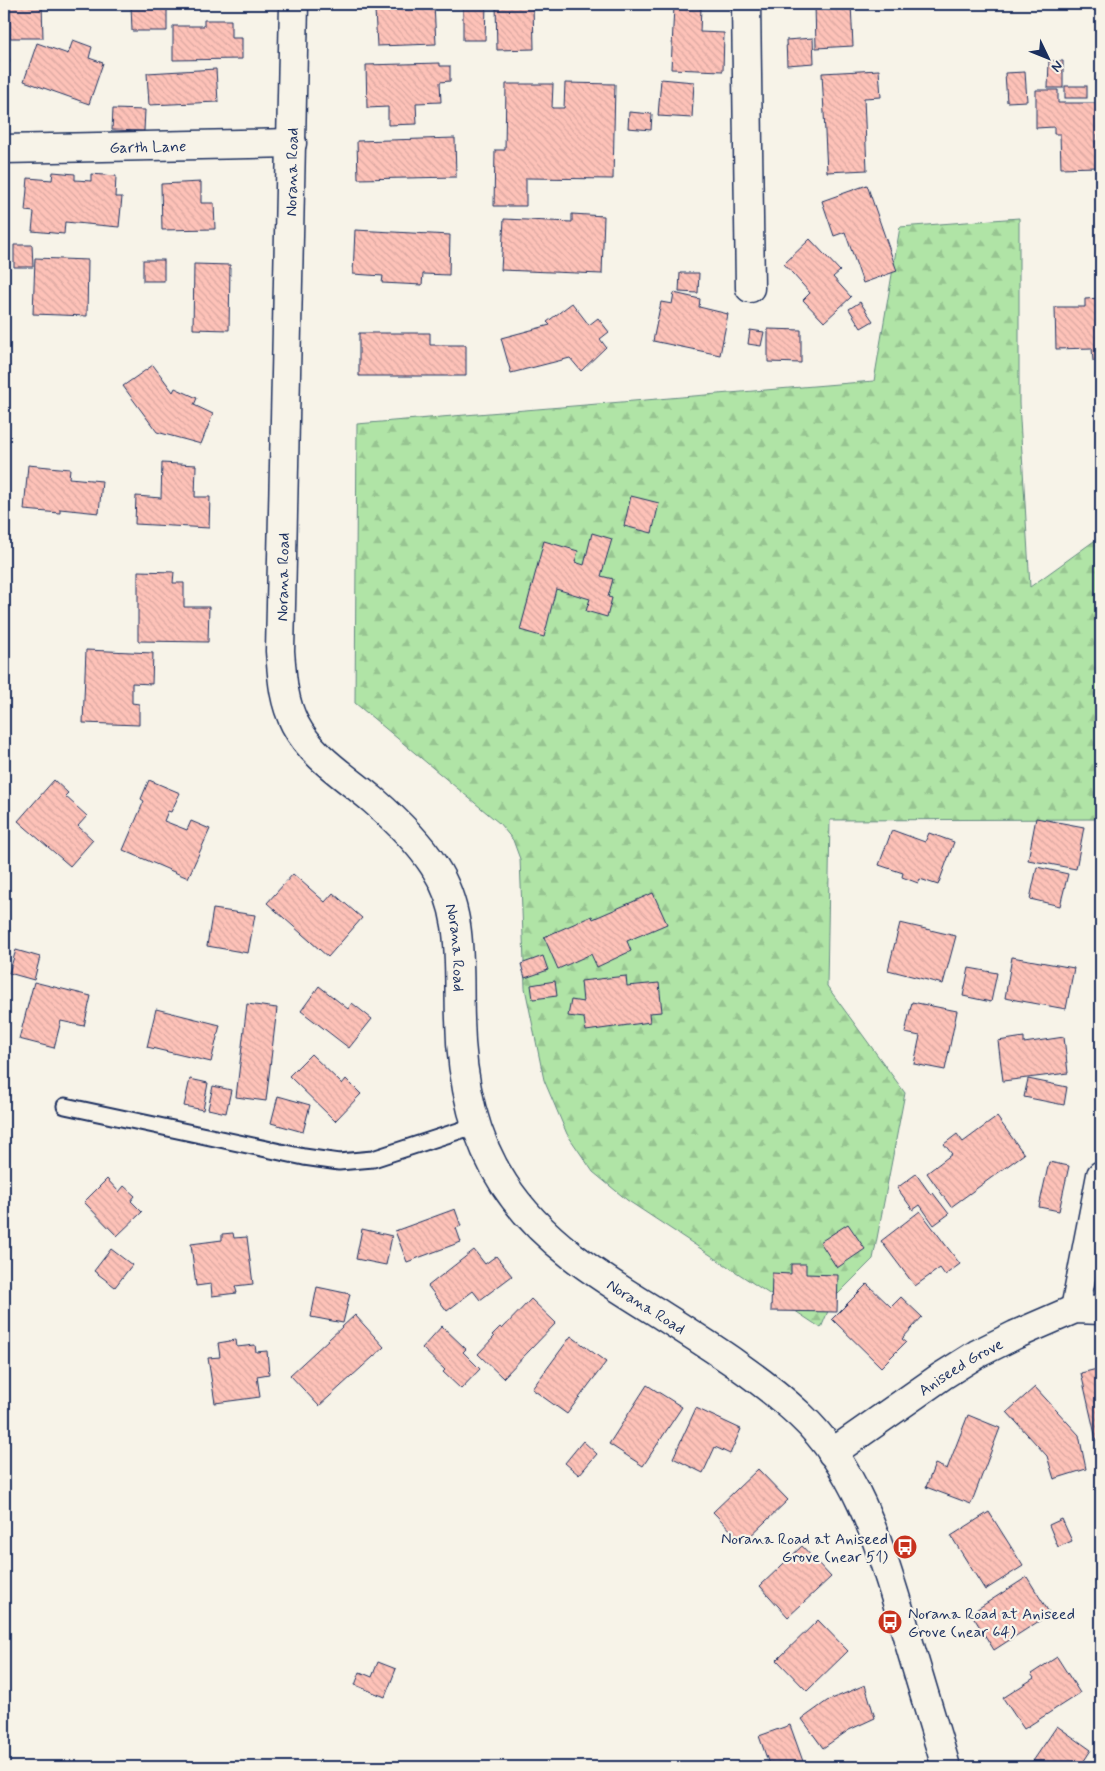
<svg xmlns="http://www.w3.org/2000/svg" width="1105" height="1771" viewBox="0 0 1105 1771" font-family="Mynerve,sans-serif">
<style>
.forest{fill:url(#forest-firs);stroke:#668a82}
.building{fill:url(#building-back-hatch);stroke:#1b2f5e}
.lines{fill:none;stroke-linecap:round;stroke-linejoin:round}
.lane-casing{stroke:#1b2f5e;stroke-width:19}
.street-casing{stroke:#1b2f5e;stroke-width:31}
.lane{stroke:#f7f3e8;stroke-width:15}
.street{stroke:#f7f3e8;stroke-width:28}
.labels{text-anchor:middle;stroke-width:4.5;stroke-linejoin:round;paint-order:stroke}
.street-label{font-size:16px;fill:#1b2f5e;stroke:#f7f3e8}
.poi-label{font-size:16px;fill:#1b2f5e;stroke:#f7f3e8;text-anchor:end}
</style>
<defs>
<pattern id="forest-firs" width="22" height="20" patternUnits="userSpaceOnUse" patternTransform="scale(1.25)"><rect width="22" height="20" fill="#b0e4a6"/><path d="M5 1l3.5 6h-7zM16 11l3.5 6h-7z" fill="#97c491"/></pattern>
<pattern id="building-back-hatch" width="6" height="6" patternUnits="userSpaceOnUse" patternTransform="scale(1.25)"><rect width="6" height="6" fill="#fec2b8"/><path d="M-1 5l2 2M0 0l6 6M5-1l2 2" fill="none" stroke="#d9a7a1"/></pattern>
</defs>
<rect width="100%" height="100%" fill="#f7f3e8"/>
<filter id="ink" filterUnits="userSpaceOnUse"><feTurbulence type="fractalNoise" baseFrequency=".02" numOctaves="2"/><feDisplacementMap in="SourceGraphic" scale="10" xChannelSelector="R" yChannelSelector="G"/><feConvolveMatrix kernelMatrix="1 2 1 2 8 2 1 2 1" color-interpolation-filters="sRGB"/></filter>
<g filter="url(#ink)">
<path class="forest" d="M1019 218V403L1030 587 1101 536V819L830 820 827 986 905 1093 873 1259 833 1299 821 1328 627 1200 593 1172 567 1134 544 1080 525 988 520 859 513 840 499 823 355 703 357 424 874 381 900 227Z"/>
<g class="building">
<path d="M10 4H42L43 38H10Z"/>
<rect x="341" y="4" width="31" height="3"/>
<path d="M394 4H434L436 44 377 46 375 10 394 9Z"/>
<path d="M463 4H486L485 40H463Z"/>
<path d="M496 4H533L534 49 497 50Z"/>
<path d="M815 4H851L853 46 816 48Z"/>
<path d="M131 5H167V31H132Z"/>
<path d="M674 6 701 7 700 32 724 33 723 71 671 69Z"/>
<path d="M204 20H231V38H242V59L173 60V26H204Z"/>
<path d="M813 38 814 63 787 65 786 40Z"/>
<path d="M73 40 92 47 89 58 103 63 89 104 24 81 37 43 68 54Z"/>
<path d="M4 43 10 62 4 64Z"/>
<path d="M1049 61H1063V88H1048Z"/>
<path d="M440 63V66H450V81L440 82 441 102 416 103 417 124 388 125V107L367 108 366 65Z"/>
<path d="M216 69 218 102 149 105 147 73Z"/>
<path d="M879 70 881 97 864 98 867 170 827 172 822 73Z"/>
<path d="M1025 72 1027 101 1007 102 1005 73Z"/>
<path d="M661 79 694 82 692 118 658 116Z"/>
<path d="M565 83 615 84 613 179 526 178V206H494L495 150H505L506 84H553L552 108H564Z"/>
<rect x="1065" y="86" width="22" height="12"/>
<path d="M1036 90H1058V103H1101V134H1097V167L1061 168 1060 134H1054V127L1036 128Z"/>
<path d="M113 109 145 110 144 131 112 130Z"/>
<path d="M629 112 652 114 651 130 628 128Z"/>
<path d="M455 138 456 177 358 179 357 141Z"/>
<path d="M53 172 75 174V180L91 181V174L116 176 115 197H122L119 227 65 222 64 234 32 231 34 212 25 211 28 178 52 180Z"/>
<path d="M201 182V203H214L215 229 162 230 161 184Z"/>
<path d="M867 185 897 271 863 283 845 232 834 236 822 201Z"/>
<path d="M572 214 604 216 602 274 501 270 504 219 572 222Z"/>
<path d="M355 230 450 235 449 275 423 274 422 285 382 283 383 276 353 274Z"/>
<path d="M810 239 840 271 833 277 851 297 824 322 803 300 810 293 784 264Z"/>
<path d="M14 245H32L33 267H14Z"/>
<path d="M35 258 88 260 87 316 33 314Z"/>
<rect x="143" y="260" width="21" height="21"/>
<path d="M194 264 230 265 229 330 193 329Z"/>
<path d="M680 273H699L698 293 679 292Z"/>
<path d="M674 293 700 299 699 307 728 314 720 355 653 341 661 302 672 304Z"/>
<path d="M1101 298V361H1093L1092 348 1056 349 1055 307H1085V299Z"/>
<path d="M860 302 873 321 861 328 849 309Z"/>
<path d="M572 303 589 325 598 318 609 332 600 339 606 347 581 371 570 358 511 373 501 338 550 325 547 322Z"/>
<path d="M768 329 801 330V363L768 362Z"/>
<path d="M750 330 764 332 761 346 748 344Z"/>
<path d="M359 333H430V345H466V376H359Z"/>
<path d="M153 365 173 392 175 388 197 398 194 405 213 414 201 444 157 432 123 386Z"/>
<path d="M162 463 196 465 195 497H210L209 528 135 524 136 496 161 498Z"/>
<path d="M28 465 70 469 69 478 102 481 99 513 60 509V513L24 510Z"/>
<path d="M631 496 659 503 652 533 624 526Z"/>
<path d="M592 533 612 539 601 576 613 579 608 597 612 598 607 617 586 611 590 599 556 589 544 637 520 630 544 541 578 551 575 562 584 565Z"/>
<path d="M138 571 174 572 173 583H184V607H209L208 642 138 641Z"/>
<path d="M86 650 153 653 152 684 132 683V703L139 704V725L83 723Z"/>
<path d="M54 780 68 793 65 796 87 816 78 826 93 840 70 866 18 821Z"/>
<path d="M149 780 180 793 171 812 168 811 164 821 187 830 191 821 210 829 188 878 123 850 144 801 141 799Z"/>
<path d="M1036 818 1084 827 1076 869 1028 860Z"/>
<path d="M892 830 925 842 929 833 954 842 938 885 920 879 918 883 902 877 903 873 879 865Z"/>
<path d="M1037 867 1068 874 1060 906 1030 899Z"/>
<path d="M293 874 325 902 333 893 362 918 328 957 267 903Z"/>
<path d="M653 893 667 924 627 941 631 951 597 967 591 954 558 969 544 937 592 916 593 919Z"/>
<path d="M213 909 255 915 248 953 207 946Z"/>
<path d="M900 923 956 936 943 984 888 970Z"/>
<path d="M16 950 40 957 34 980 9 973Z"/>
<path d="M543 956 548 970 525 978 521 964Z"/>
<path d="M1012 957 1074 968 1066 1009 1005 998Z"/>
<path d="M969 968 997 973 991 1002 963 996Z"/>
<path d="M626 976 627 986 659 983 662 1012 649 1013 650 1022 586 1031 584 1018 568 1016 571 1000 583 1002 581 981Z"/>
<path d="M555 981 557 996 533 999 531 985Z"/>
<path d="M34 982 91 996 84 1026 61 1021 54 1048 19 1039Z"/>
<path d="M319 986 348 1009 352 1003 372 1019 349 1048 301 1011Z"/>
<path d="M912 1002 957 1011 945 1070 914 1064 920 1036 905 1033Z"/>
<path d="M247 1004 277 1008 266 1101 236 1097Z"/>
<path d="M156 1009 220 1025 211 1062 147 1047Z"/>
<path d="M1024 1037V1043L1064 1037 1068 1073 1003 1081 998 1041Z"/>
<path d="M311 1054 342 1084 346 1079 361 1094 335 1121 289 1076Z"/>
<path d="M190 1079 208 1083 203 1110 184 1106Z"/>
<path d="M1028 1079 1067 1087 1064 1105 1024 1097Z"/>
<path d="M213 1086 231 1090 226 1113 208 1109Z"/>
<path d="M278 1096 310 1105 303 1132 271 1123Z"/>
<path d="M997 1117 1024 1154 951 1207 927 1173 952 1154 944 1144 957 1134 963 1142Z"/>
<path d="M1049 1162 1069 1166 1059 1211 1039 1207Z"/>
<path d="M916 1174 931 1195 933 1193 949 1214 934 1225 920 1205 913 1210 897 1188Z"/>
<path d="M107 1179 119 1192 124 1186 135 1196 131 1201 142 1212 117 1236 84 1202Z"/>
<path d="M455 1209 461 1226 456 1228 461 1242 407 1262 395 1231Z"/>
<path d="M920 1211 960 1264 945 1275 940 1268 915 1286 881 1241Z"/>
<path d="M848 1224 865 1249 837 1268 820 1242Z"/>
<path d="M362 1229 392 1236 386 1265 356 1259Z"/>
<path d="M233 1233 234 1238 247 1237 253 1284 235 1286 237 1293 212 1296 211 1284 196 1286 191 1244 222 1240V1234Z"/>
<path d="M111 1249 132 1265 115 1287 94 1271Z"/>
<path d="M474 1250 485 1264 496 1256 512 1276 480 1300 473 1291 447 1311 428 1286Z"/>
<path d="M791 1264H806V1274L838 1275 837 1312 771 1311 772 1273 791 1274Z"/>
<path d="M867 1284 891 1307 901 1297 922 1317 902 1339 906 1342 881 1367 832 1319Z"/>
<path d="M317 1287 350 1294 343 1323 311 1317Z"/>
<path d="M531 1299 556 1323 503 1378 478 1354 494 1337 492 1335 500 1327 502 1329Z"/>
<path d="M355 1315 384 1347 319 1406 290 1375Z"/>
<path d="M442 1326 466 1349 463 1352 480 1369 461 1389 443 1372 445 1370 422 1348Z"/>
<path d="M571 1336 606 1362 567 1414 532 1389Z"/>
<path d="M236 1340 237 1347 255 1345 256 1352 267 1351 269 1374 257 1376 260 1397 215 1403 208 1358 220 1357 218 1343Z"/>
<path d="M1101 1368V1437L1096 1439 1081 1373Z"/>
<path d="M647 1385 682 1407 643 1466 609 1444Z"/>
<path d="M1035 1387 1079 1435 1086 1469 1054 1479 1047 1456 1007 1412Z"/>
<path d="M696 1408 741 1429 730 1454 715 1447 703 1473 673 1458Z"/>
<path d="M968 1415 1000 1428 971 1504 926 1487 935 1464 947 1469Z"/>
<path d="M583 1441 597 1454 579 1475 565 1463Z"/>
<path d="M758 1469 788 1500 743 1543 713 1512Z"/>
<path d="M989 1512 1023 1566 985 1590 951 1536Z"/>
<path d="M1062 1519 1072 1541 1058 1547 1049 1525Z"/>
<path d="M802 1546 831 1577 788 1617 760 1586Z"/>
<path d="M1027 1577 1050 1614 994 1650 971 1613Z"/>
<path d="M818 1620 848 1651 807 1691 777 1660Z"/>
<path d="M1057 1657 1080 1693 1024 1729 1003 1698 1034 1678 1031 1674Z"/>
<path d="M378 1662 396 1669 385 1697 355 1685 360 1672 372 1677Z"/>
<path d="M865 1685 875 1718 849 1730 823 1748 802 1719 827 1701Z"/>
<path d="M790 1725 805 1767H770L759 1736Z"/>
<path d="M1057 1726 1091 1750 1080 1767H1029Z"/>
</g>
<g class="lines">
<defs>
<path id="lane" d="M65 1106 304 1157 339 1162 373 1159 477 1125"/>
<g id="street">
<path id="s1" d="M294 4 280 651C282 676 283 701 295 724 312 757 346 777 373 800 396 820 418 841 434 866 465 913 458 966 460 1019 461 1076 472 1135 504 1184 541 1241 598 1276 655 1311 705 1343 757 1375 800 1415 859 1470 880 1548 903 1622 917 1671 932 1719 946 1767"/>
<path d="M746 4 750 288"/>
<path id="s2" d="M4 149 292 143"/>
<path d="M1075 1309 1101 1175"/>
<path id="s3" d="M832 1453 942 1376 977 1354 1015 1335 1075 1309 1101 1310"/>
</g>
</defs>
<use href="#lane" class="lane-casing"/>
<use href="#street" class="street-casing"/>
<use href="#lane" class="lane"/>
<use href="#street" class="street"/>
</g>
</g>
<defs>
<symbol id="bus-disc" viewBox="-11 -11 22 22"><circle r="9.5" fill="#c8321e" stroke="#f7f3e8"/><path d="M-5-6H5V4H4V6H2V4H-2V6H-4V4H-5ZM-3.5-4V0h7V-4ZM-3.5 1.2v1.5H-2V1.2ZM2 1.2v1.5H3.5V1.2Z" fill="#fff"/></symbol>
</defs>
<g fill-rule="evenodd">
<use href="#bus-disc" x="891" y="1533" width="28" height="28"/>
<use href="#bus-disc" x="876" y="1608" width="28" height="28"/>
</g>
<g class="labels">
<g class="street-label">
<text dy="6" stroke="none"><textPath href="#s2" startOffset="144">Garth Lane</textPath></text>
<text transform="translate(291 172) rotate(-89)" y="6">Norana Road</text>
<text transform="translate(282 577) rotate(-89)" y="6">Norana Road</text>
<text dy="6" stroke="none"><textPath href="#s1" startOffset="1008">Norana Road</textPath></text>
<text dy="6" stroke="none"><textPath href="#s1" startOffset="1442">Norana Road</textPath></text>
<text dy="6" stroke="none"><textPath href="#s3" startOffset="155">Aniseed Grove</textPath></text>
</g>
<g class="poi-label">
<text x="888" y="1544">Norana Road at Aniseed<tspan x="888" dy="18">Grove (near 51)</tspan></text>
<text x="908" y="1619" text-anchor="start">Norana Road at Aniseed<tspan x="908" dy="18">Grove (near 64)</tspan></text>
</g>
</g>
<rect width="1105" height="1771" fill="none" stroke="#f7f3e8" stroke-width="20"/>
<rect x="10" y="10" width="1085" height="1751" fill="none" stroke="#1b2f5e" stroke-width="2" filter="url(#ink)"/>
<g transform="translate(1048 58) rotate(133)" stroke="#f7f3e8" stroke-width="4" paint-order="stroke">
<path d="M0-4L9 19L0 12L-9 19Z" fill="#1b2f5e"/>
<text y="-8" font-size="14" font-weight="bold" text-anchor="middle" fill="#1b2f5e">N</text>
</g>
</svg>
